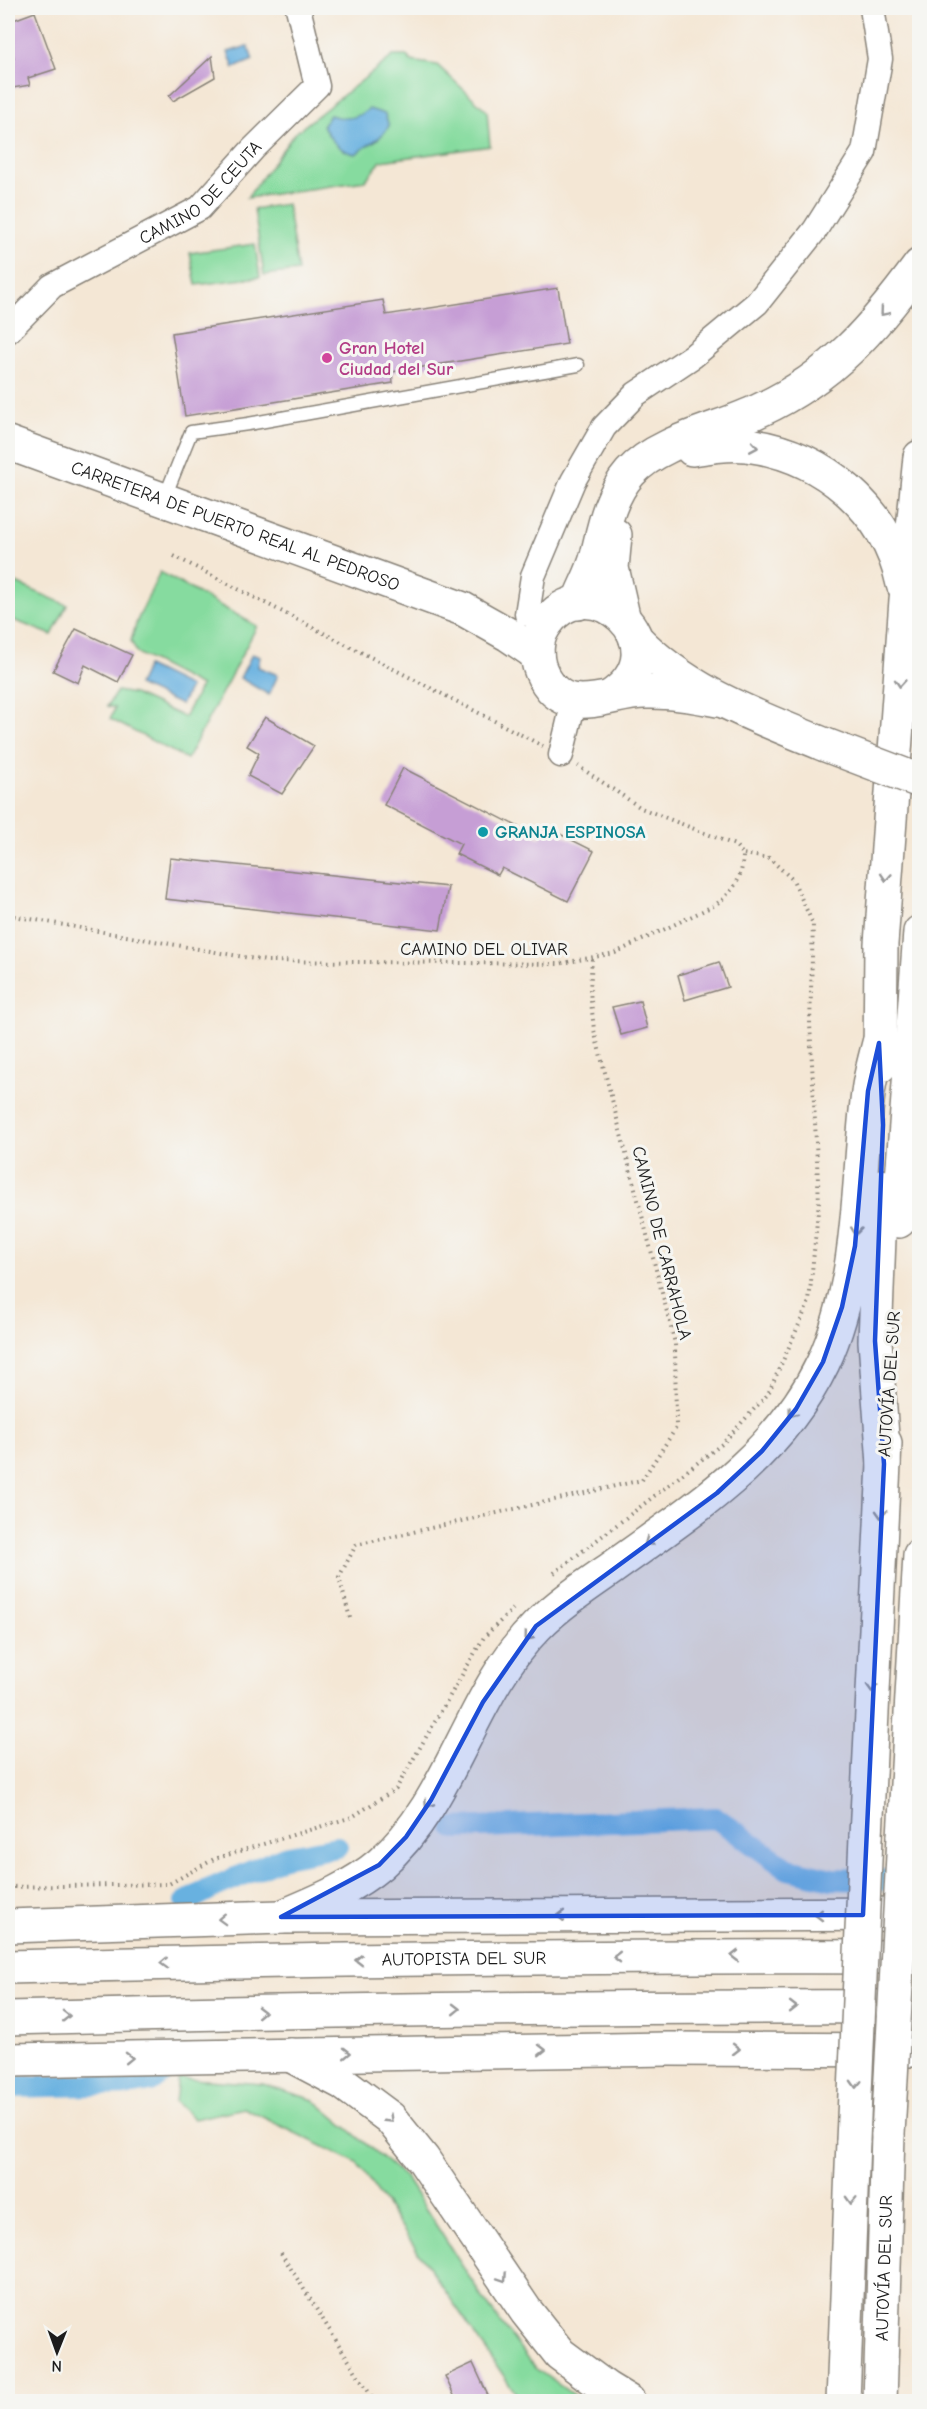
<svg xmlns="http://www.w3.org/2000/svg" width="927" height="2409" viewBox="0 0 927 2409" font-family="'Comic Neue',sans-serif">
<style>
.green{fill:#86db9f;stroke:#517c5e;stroke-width:1.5}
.water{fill:#68b1e0;stroke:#42667e;stroke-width:1.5}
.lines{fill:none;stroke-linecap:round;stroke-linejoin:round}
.canal{stroke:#68b1e0;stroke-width:22}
.building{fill:#c69ed5}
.lane-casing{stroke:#888278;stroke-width:15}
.street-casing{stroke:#888278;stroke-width:27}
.secondary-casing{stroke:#888278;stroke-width:36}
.highway-casing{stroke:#888278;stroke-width:36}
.path{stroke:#888278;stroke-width:4;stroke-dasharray:1.5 4.5;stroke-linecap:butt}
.lane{stroke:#fff;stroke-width:12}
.street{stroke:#fff;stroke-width:24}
.secondary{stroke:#fff;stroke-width:33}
.highway{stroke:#fff;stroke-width:33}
.secondary-bridge-casing{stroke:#888278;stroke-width:36;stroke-linecap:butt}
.highway-bridge-casing{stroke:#888278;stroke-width:36;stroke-linecap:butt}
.secondary-bridge{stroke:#fff;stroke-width:33}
.highway-bridge{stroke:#fff;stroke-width:33}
.oneway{stroke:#999}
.marked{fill:#1d4ed8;fill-opacity:0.2;stroke:#1d4ed8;stroke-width:4.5;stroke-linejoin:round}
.hotel-dot{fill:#d1479c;stroke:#f6f6f2;stroke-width:2}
.culture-dot{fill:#0f9aa8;stroke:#f6f6f2;stroke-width:2}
.labels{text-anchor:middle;stroke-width:6;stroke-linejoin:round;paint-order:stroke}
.street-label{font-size:18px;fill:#1c1c1c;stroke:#f6f6f2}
.hotel-label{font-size:18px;font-weight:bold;fill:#b23c85;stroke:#f6f6f2;text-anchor:start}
.culture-label{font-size:18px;font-weight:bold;fill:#0d838f;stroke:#f6f6f2;text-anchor:start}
</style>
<rect width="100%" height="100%" fill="#f6f6f2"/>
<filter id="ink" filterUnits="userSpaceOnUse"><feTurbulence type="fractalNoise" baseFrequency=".0167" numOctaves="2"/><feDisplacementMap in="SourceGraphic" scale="12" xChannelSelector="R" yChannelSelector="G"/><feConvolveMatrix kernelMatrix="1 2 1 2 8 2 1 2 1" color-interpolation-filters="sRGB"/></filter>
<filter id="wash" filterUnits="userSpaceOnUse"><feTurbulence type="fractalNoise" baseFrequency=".008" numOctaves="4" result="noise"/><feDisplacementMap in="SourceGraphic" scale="24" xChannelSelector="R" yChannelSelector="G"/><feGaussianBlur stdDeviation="1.35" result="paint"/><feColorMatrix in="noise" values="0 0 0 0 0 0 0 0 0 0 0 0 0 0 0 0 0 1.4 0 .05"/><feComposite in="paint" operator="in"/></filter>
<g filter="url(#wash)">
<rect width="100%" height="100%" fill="#f4e7d5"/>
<g class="green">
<path d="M393 56H407L411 61 437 65 487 111 490 146 381 161 365 181 247 198 294 134Z"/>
<path d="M287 204 298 271 264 275 254 209Z"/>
<path d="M255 244 260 277 196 285 190 253Z"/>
<path d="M160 572 257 626 187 759 110 719 115 708 107 706 117 691 134 694 184 717 201 686 137 653 131 641 137 621Z"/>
<path d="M9 580 67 605 52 635 8 618Z"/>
<path d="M178 2078 263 2084 314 2100 406 2178 484 2300 535 2368 582 2401H521L357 2163 244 2108 194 2119 175 2102Z"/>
</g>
<g class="water">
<path d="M248 46 253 60 234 68 228 52Z"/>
<path d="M369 109 385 114 389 126C382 139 368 144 356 154 340 152 329 139 323 125L330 115C346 120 356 119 369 109Z"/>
<path d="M252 654 260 657 258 667 278 675 269 695 240 678Z"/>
<path d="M147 666 190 687 181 705 138 685Z"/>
</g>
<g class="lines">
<g class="canal">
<path d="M454 1828 716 1818 788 1869 832 1879 920 1881"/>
<path d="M186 1902 210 1889 284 1857 337 1847"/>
<path d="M8 2087 134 2084 151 2081 163 2072"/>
</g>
</g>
<g id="blocks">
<g class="building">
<path d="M35 12 56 69 28 78 30 85 13 88 8 72V60L14 58 8 37V22Z"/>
<path d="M212 56 215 77 173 101 169 96Z"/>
<path d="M558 288 567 344 392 372 393 383 185 416 172 333 383 300 386 315Z"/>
<path d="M76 629 132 655 118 682 85 665 78 683 53 671Z"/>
<path d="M265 717 314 746 282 794 248 776 259 753 247 746Z"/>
<path d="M403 768 540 838 546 827 594 851 568 901 502 868 498 875 456 854 461 844 384 805Z"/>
<path d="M170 858 448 887 440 930 165 899Z"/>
<path d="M719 962 728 987 685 1000 678 975Z"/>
<path d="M640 1001 647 1028 621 1035 612 1007Z"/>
<path d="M473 2363 491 2402H457L445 2376Z"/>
</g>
</g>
</g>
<g filter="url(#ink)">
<use href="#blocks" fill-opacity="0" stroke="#888278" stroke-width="1.5"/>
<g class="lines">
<defs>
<path id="lane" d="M164 499 191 432 248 424 578 365"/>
<g id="street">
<path id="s1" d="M8 331 52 286 200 208 253 149 317 86 298 8"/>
<path d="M527 614 533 576 573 481 604 427 636 394 693 356 757 303 815 230 864 152 880 59 872 8"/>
<path d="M561 755 574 701"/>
</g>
<g id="secondary">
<path id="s2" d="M8 443 463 609 509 635 537 654"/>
<path d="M636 639C688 693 756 716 823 744"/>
<path d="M610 697C687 646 586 558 544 627 536 639 535 657 541 671 563 723 608 692 645 692 670 691 693 695 718 700"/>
</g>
<g id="highway">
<path d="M692 449C710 446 729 443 747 445 823 455 887 509 903 584"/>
<path d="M615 535 612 568 623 616"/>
<path d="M578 603C584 587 593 572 597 556 604 527 609 497 630 473 658 441 722 429 760 410 833 376 873 329 920 265"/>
<path d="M880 1066 881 944 906 600 920 457"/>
<path d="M881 1186 875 1341 884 1464"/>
<path d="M899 1221 920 932"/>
<path d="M866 1837 885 1443"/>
<path d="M904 1837 920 1555"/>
<path d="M281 1917C314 1903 352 1888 380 1864 453 1801 469 1694 537 1626 559 1604 586 1586 612 1568 694 1509 778 1457 823 1363 862 1279 857 1182 868 1093 870 1076 875 1059 879 1043"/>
<path d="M8 1926 281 1917 920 1914"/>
<path id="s3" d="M8 1967C311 1959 615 1956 920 1957"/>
<path d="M8 2018C311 2010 615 2006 920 2007"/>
<path d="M290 2055 343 2083 390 2118 423 2159 526 2311 560 2354 606 2388 629 2402"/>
<path d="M8 2060 669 2049 920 2050"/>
<path d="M843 2402 853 2141"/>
<path id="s4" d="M880 2402 888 2134"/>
</g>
</defs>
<use href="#lane" class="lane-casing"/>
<use href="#street" class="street-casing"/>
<use href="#secondary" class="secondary-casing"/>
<use href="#highway" class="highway-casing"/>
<g class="path">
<path d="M174 556 543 746"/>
<path d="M8 915 266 961 558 964 615 953 715 905C734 891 743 878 743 854L735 845 641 808 578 766"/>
<path d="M554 1573 722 1444 768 1394 809 1302 819 1201 810 1024 813 924 793 880 769 858 743 854"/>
<path d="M350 1618 339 1577 356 1545 642 1480 676 1428 675 1343 594 1030 590 991 592 959"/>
<path d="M8 1887 169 1884 214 1859 352 1817 396 1789 484 1637 513 1609"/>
<path d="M281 2253 375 2402"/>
</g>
<use href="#lane" class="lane"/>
<use href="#street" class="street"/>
<use href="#secondary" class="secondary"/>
<use href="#highway" class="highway"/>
<defs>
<path id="secondary-bridge" d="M823 744 920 781"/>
<g id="highway-bridge">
<path d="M888 2134 904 1837"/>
<path d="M853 2141 866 1837"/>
</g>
</defs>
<use href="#secondary-bridge" class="secondary-bridge-casing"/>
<use href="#highway-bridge" class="highway-bridge-casing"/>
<use href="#secondary-bridge" class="secondary-bridge"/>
<use href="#highway-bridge" class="highway-bridge"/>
</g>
<defs><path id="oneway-chevron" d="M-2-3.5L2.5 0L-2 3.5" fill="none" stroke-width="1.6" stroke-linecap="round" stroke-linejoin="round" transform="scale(1.5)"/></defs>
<g class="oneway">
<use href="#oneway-chevron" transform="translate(884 312) rotate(130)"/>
<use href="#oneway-chevron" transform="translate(754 447) rotate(10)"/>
<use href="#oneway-chevron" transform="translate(900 683) rotate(94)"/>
<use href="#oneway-chevron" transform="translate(886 877) rotate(94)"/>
<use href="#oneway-chevron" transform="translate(856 1231) rotate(96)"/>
<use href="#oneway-chevron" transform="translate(792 1413) rotate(127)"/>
<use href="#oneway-chevron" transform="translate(881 1514) rotate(93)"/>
<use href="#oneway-chevron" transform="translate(648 1542) rotate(144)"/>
<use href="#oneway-chevron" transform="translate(528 1637) rotate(129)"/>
<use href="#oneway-chevron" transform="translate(872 1688) rotate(92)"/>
<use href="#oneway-chevron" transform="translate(428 1804) rotate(123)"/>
<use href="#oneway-chevron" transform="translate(819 1915) rotate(179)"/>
<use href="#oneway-chevron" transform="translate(561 1916) rotate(180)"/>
<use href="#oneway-chevron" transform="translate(222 1919) rotate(178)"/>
<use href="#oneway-chevron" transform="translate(735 1956) rotate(-180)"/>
<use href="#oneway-chevron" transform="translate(617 1957) rotate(179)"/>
<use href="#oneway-chevron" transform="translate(359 1960) rotate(179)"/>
<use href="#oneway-chevron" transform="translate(164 1963) rotate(178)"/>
<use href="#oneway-chevron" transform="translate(793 2007)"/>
<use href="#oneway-chevron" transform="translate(456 2009) rotate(-1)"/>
<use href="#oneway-chevron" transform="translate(261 2012) rotate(-1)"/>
<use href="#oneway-chevron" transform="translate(66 2016) rotate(-1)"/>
<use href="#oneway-chevron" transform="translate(736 2049)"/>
<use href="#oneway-chevron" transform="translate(542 2050) rotate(-1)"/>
<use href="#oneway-chevron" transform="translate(347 2053) rotate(-1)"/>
<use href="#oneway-chevron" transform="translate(129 2058) rotate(-1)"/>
<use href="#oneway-chevron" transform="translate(856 2084) rotate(92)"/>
<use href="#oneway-chevron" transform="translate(389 2119) rotate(44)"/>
<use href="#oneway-chevron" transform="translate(851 2200) rotate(92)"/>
<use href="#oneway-chevron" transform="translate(503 2278) rotate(56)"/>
</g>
</g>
<path class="marked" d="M879 1043 883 1125 875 1341 884 1464 863 1915 281 1917 379 1865 406 1837 431 1800 483 1702 536 1626 717 1493 762 1451 796 1409 823 1362 842 1307 855 1246 868 1091Z"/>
<circle class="hotel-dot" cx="327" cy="358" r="6"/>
<circle class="culture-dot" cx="483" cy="832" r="6"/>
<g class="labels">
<g class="street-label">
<text dy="6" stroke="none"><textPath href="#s1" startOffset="240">CAMINO DE CEUTA</textPath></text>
<text dy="6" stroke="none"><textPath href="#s2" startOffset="242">CARRETERA DE PUERTO REAL AL PEDROSO</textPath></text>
<text x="484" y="955">CAMINO DEL OLIVAR</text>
<text transform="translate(662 1243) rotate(76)" y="6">CAMINO DE CARRAHOLA</text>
<text transform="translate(889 1384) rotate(-86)" y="6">AUTOVÍA DEL SUR</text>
<text dy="6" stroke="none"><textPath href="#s3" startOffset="456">AUTOPISTA DEL SUR</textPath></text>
<text dy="6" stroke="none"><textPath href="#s4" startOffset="134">AUTOVÍA DEL SUR</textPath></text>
</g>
<g class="hotel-label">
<text x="339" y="354">Gran Hotel<tspan x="339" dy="21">Ciudad del Sur</tspan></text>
</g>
<g class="culture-label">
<text x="495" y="838">GRANJA ESPINOSA</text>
</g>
</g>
<rect width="927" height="2409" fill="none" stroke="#f6f6f2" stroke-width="30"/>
<g transform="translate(57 2352) rotate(181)" stroke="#f6f6f2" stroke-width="4.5" paint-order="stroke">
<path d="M0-4.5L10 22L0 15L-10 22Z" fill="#1c1c1c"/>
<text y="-9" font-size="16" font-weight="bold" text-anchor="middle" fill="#1c1c1c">N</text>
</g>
</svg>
